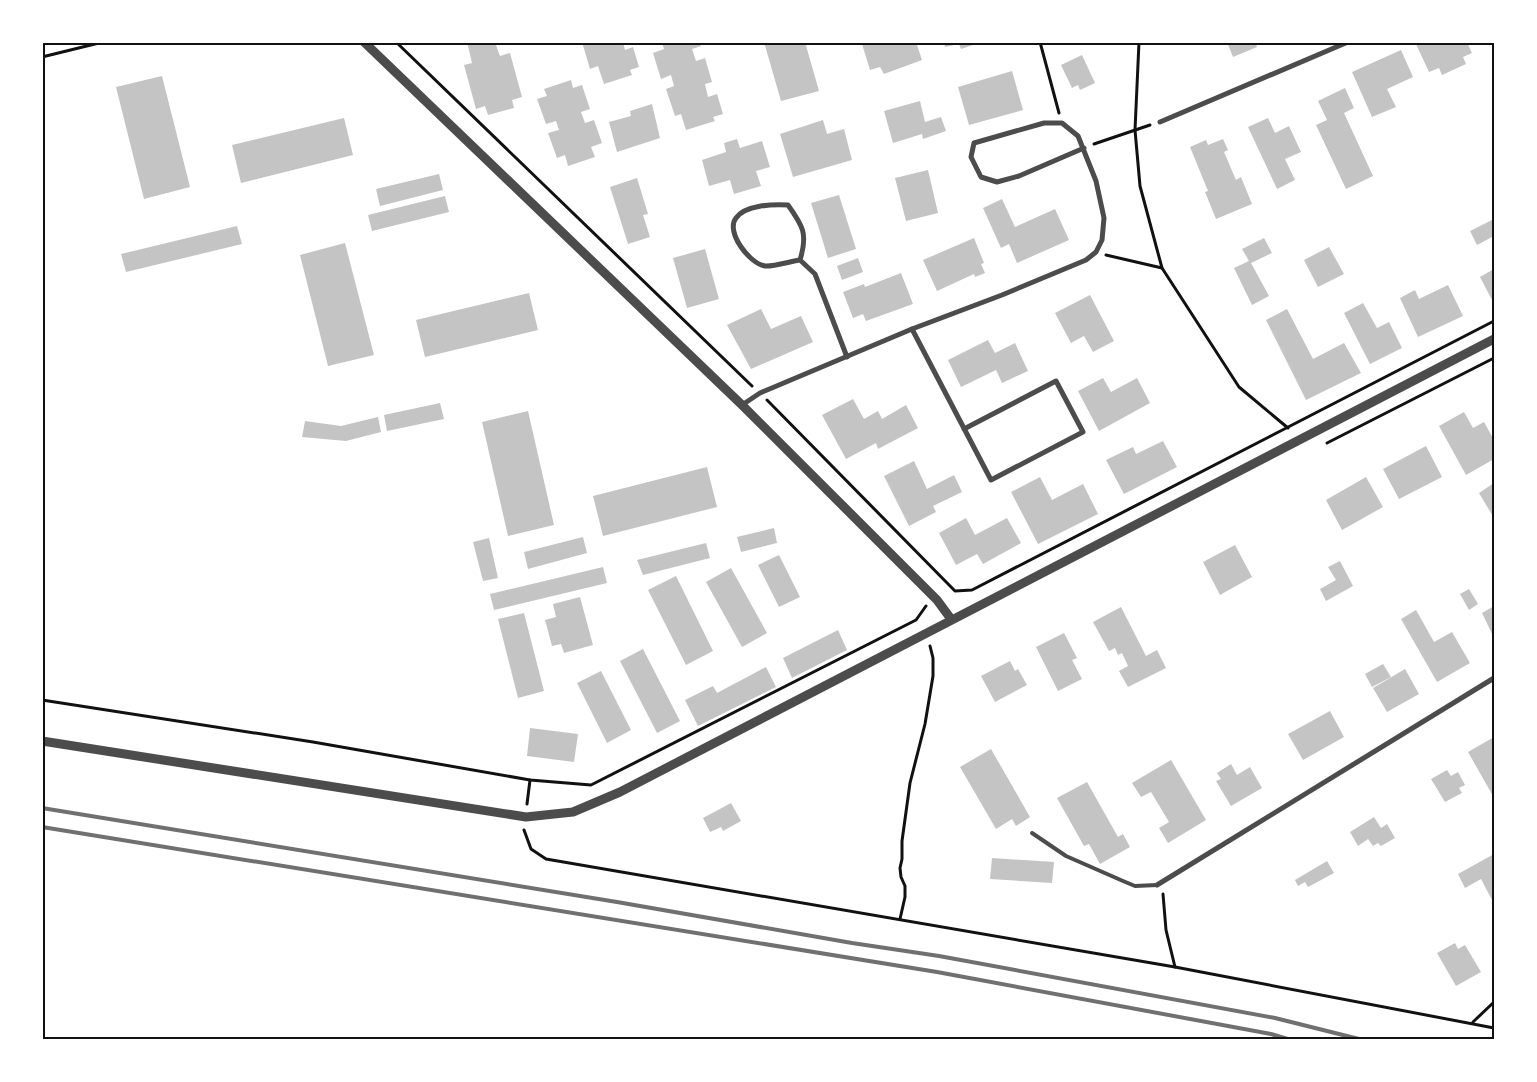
<svg xmlns="http://www.w3.org/2000/svg" width="1537" height="1082" viewBox="0 0 1537 1082" font-family="'Public Sans',sans-serif">
<style>
.building{fill:#c4c4c4}
.lines{fill:none;stroke-linecap:round;stroke-linejoin:round}
.path{stroke:#111;stroke-width:3}
.service{stroke:#4c4c4c;stroke-width:4}
.minor{stroke:#4c4c4c;stroke-width:5}
.tertiary{stroke:#4c4c4c;stroke-width:9}
.rail{stroke:#707070;stroke-width:4}
.neatline{fill:none;stroke:#111;stroke-width:2}
</style>
<rect width="100%" height="100%" fill="#fff"/>
<g class="building">
<path d="M467 42H502L496 45 500 56 510 53 522 97 512 100 514 108 488 115 485 106 476 109 464 65 472 63Z"/>
<path d="M582 42H623L625 50 633 47 639 67 630 70 632 75 604 84 598 66 590 69Z"/>
<path d="M662 42H700L701 46 692 49 696 61 705 58 712 82 705 84 708 97 717 94 723 114 713 117 715 121 686 130 681 114 675 116 666 89 674 86 671 75 661 79 653 53 664 49Z"/>
<path d="M764 42H805L819 91 781 101Z"/>
<path d="M866 42H924L917 45 922 60 884 74 880 67 870 70 862 44Z"/>
<path d="M944 42H979V43L961 49 959 44 945 47Z"/>
<path d="M1227 42H1255L1257 47 1233 57Z"/>
<path d="M1418 42H1467L1472 53 1463 57 1466 64 1442 75 1439 68 1429 72 1416 44Z"/>
<path d="M1401 50 1413 77 1387 89 1396 107 1372 117 1352 72Z"/>
<path d="M1082 55 1095 83 1080 90 1078 85 1072 88 1061 65Z"/>
<path d="M1012 71 1023 110 969 125 958 87Z"/>
<path d="M162 76 190 187 144 199 116 87Z"/>
<path d="M571 80 573 88 582 85 590 109 581 112 585 123 594 120 602 143 591 147 595 157 568 166 565 155 557 158 548 133 559 130 556 121 546 124 537 99 547 96 544 89Z"/>
<path d="M1345 88 1354 108 1344 113 1373 176 1346 189 1316 125 1327 120 1318 101Z"/>
<path d="M920 101 925 122 941 117 946 131 923 139 922 134 893 143 884 111Z"/>
<path d="M652 104 660 138 617 152 609 122 631 116 630 111Z"/>
<path d="M344 118 353 155 241 183 232 145Z"/>
<path d="M1268 118 1275 133 1289 126 1301 152 1285 159 1295 180 1277 189 1248 127Z"/>
<path d="M823 120 827 134 844 129 852 160 793 177 780 134Z"/>
<path d="M737 139 740 148 762 141 770 167 756 171 761 186 734 194 730 180 709 186 702 160 726 152 724 143Z"/>
<path d="M1223 139 1228 150 1224 152 1236 180 1241 177 1252 204 1216 219 1205 192 1208 191 1190 147 1206 140 1208 145Z"/>
<path d="M928 170 938 213 906 221 895 178Z"/>
<path d="M439 174 443 190 380 206 376 189Z"/>
<path d="M637 178 648 214 643 215 650 237 628 244 610 187Z"/>
<path d="M839 195 856 249 828 258 811 203Z"/>
<path d="M445 196 449 212 372 231 368 215Z"/>
<path d="M1002 199 1015 227 1055 209 1069 240 1017 263 1009 244 1001 248 983 208Z"/>
<path d="M1494 219V236L1477 245 1470 231Z"/>
<path d="M237 226 242 244 126 272 121 254Z"/>
<path d="M974 238 984 263 981 264 985 273 975 277 974 274 937 291 923 260Z"/>
<path d="M1264 238 1272 253 1251 263 1269 296 1252 305 1234 268 1249 261 1242 249Z"/>
<path d="M345 243 374 355 328 366 300 255Z"/>
<path d="M1329 247 1344 274 1318 287 1304 260Z"/>
<path d="M705 249 719 299 687 308 673 258Z"/>
<path d="M858 258 863 272 842 280 837 266Z"/>
<path d="M1494 269V299L1492 300 1480 277Z"/>
<path d="M901 273 913 304 866 321 863 314 853 318 843 292 864 284 865 287Z"/>
<path d="M1448 285 1463 316 1418 337 1400 298 1415 290 1419 299Z"/>
<path d="M529 293 538 330 425 357 416 320Z"/>
<path d="M1090 295 1114 341 1093 352 1084 336 1071 343 1055 313Z"/>
<path d="M1363 303 1377 328 1389 322 1402 348 1370 364 1344 313Z"/>
<path d="M761 309 771 329 801 316 813 342 751 369 727 325Z"/>
<path d="M1287 309 1313 359 1344 343 1361 373 1306 400 1266 320Z"/>
<path d="M988 340 995 353 1015 343 1028 371 1002 383 996 370 961 387 948 360Z"/>
<path d="M1103 378 1111 392 1137 378 1150 403 1099 431 1078 391Z"/>
<path d="M853 399 864 419 878 411 882 419 906 405 918 428 878 449 876 443 846 459 822 415Z"/>
<path d="M440 403 444 419 387 431 384 415Z"/>
<path d="M528 411 554 525 508 536 482 422Z"/>
<path d="M1464 412 1473 428 1484 422 1494 440V459L1466 475 1439 426Z"/>
<path d="M378 417 381 432 346 441 302 437 305 421 341 426Z"/>
<path d="M1163 441 1177 467 1124 494 1106 460 1133 447 1136 454Z"/>
<path d="M1426 446 1442 477 1399 499 1383 469Z"/>
<path d="M914 461 927 489 954 475 962 492 933 506 936 512 909 526 884 476Z"/>
<path d="M707 467 717 507 603 536 593 496Z"/>
<path d="M1040 477 1052 500 1083 484 1098 514 1038 544 1011 492Z"/>
<path d="M1366 477 1383 507 1342 530 1326 500Z"/>
<path d="M1494 483V518L1479 493Z"/>
<path d="M966 518 975 535 1007 518 1021 543 983 564 977 554 956 565 939 533Z"/>
<path d="M774 528 777 543 741 552 737 537Z"/>
<path d="M583 537 587 553 528 569 524 552Z"/>
<path d="M489 538 498 578 483 581 473 542Z"/>
<path d="M706 543 710 558 643 575 637 560Z"/>
<path d="M1235 545 1252 577 1220 595 1203 562Z"/>
<path d="M779 555 800 597 779 607 758 565Z"/>
<path d="M1340 561 1353 586 1326 601 1320 589 1336 580 1328 567Z"/>
<path d="M603 567 607 583 494 610 490 594Z"/>
<path d="M731 568 767 633 742 647 706 582Z"/>
<path d="M676 576 713 651 686 665 648 590Z"/>
<path d="M1469 589 1478 604 1469 610 1460 594Z"/>
<path d="M580 597 593 645 564 653 561 644 552 646 545 620 556 617 553 604Z"/>
<path d="M1494 606V638L1482 613Z"/>
<path d="M1121 607 1146 656 1157 650 1166 668 1128 687 1119 671 1128 666 1122 653 1118 655 1115 648 1109 651 1093 622Z"/>
<path d="M1416 610 1434 642 1452 632 1470 663 1437 682 1401 619Z"/>
<path d="M524 613 544 691 518 698 498 619Z"/>
<path d="M838 630 847 650 792 678 783 658Z"/>
<path d="M1064 633 1077 658 1072 660 1082 679 1058 691 1036 647Z"/>
<path d="M643 649 680 721 657 733 620 661Z"/>
<path d="M1010 661 1015 671 1018 669 1027 685 995 702 981 676Z"/>
<path d="M1383 664 1391 677 1372 687 1365 674Z"/>
<path d="M766 667 776 687 698 726 685 700 713 686 717 693Z"/>
<path d="M1405 669 1419 694 1387 712 1373 688Z"/>
<path d="M601 671 631 730 607 743 577 683Z"/>
<path d="M1330 711 1344 737 1303 760 1288 734Z"/>
<path d="M530 728 578 734 574 762 527 756Z"/>
<path d="M1494 737V795L1493 796 1468 752Z"/>
<path d="M991 749 1030 817 1016 826 1012 819 996 829 960 767Z"/>
<path d="M1171 760 1206 820 1168 843 1159 828 1169 822 1151 792 1141 797 1132 783Z"/>
<path d="M1231 764 1237 775 1250 767 1262 788 1231 806 1216 781 1221 779 1217 773Z"/>
<path d="M1447 770 1451 776 1458 772 1465 785 1459 788 1462 793 1445 802 1431 779Z"/>
<path d="M1087 782 1118 837 1123 834 1130 847 1100 864 1089 844 1084 846 1057 798Z"/>
<path d="M731 803 741 821 723 831 721 827 710 832 703 818Z"/>
<path d="M1374 817 1381 828 1387 824 1395 838 1381 846 1378 843 1373 846 1368 839 1358 846 1350 832Z"/>
<path d="M1494 854V899L1492 900 1481 879 1465 888 1458 874Z"/>
<path d="M992 858 1054 862 1052 883 990 879Z"/>
<path d="M1327 861 1334 873 1308 887 1305 882 1298 886 1295 880Z"/>
<path d="M1455 943 1458 949 1465 945 1481 972 1456 986 1437 953Z"/>
</g>
<g class="lines">
<g class="path">
<path d="M396 42 752 386"/>
<path d="M1040 42 1059 113"/>
<path d="M1139 42 1135 130 1140 186 1162 268 1239 387 1288 428"/>
<path d="M42 57 103 42"/>
<path d="M1094 144 1150 125"/>
<path d="M1106 255 1162 268"/>
<path d="M767 400 955 591 972 590 1494 321"/>
<path d="M1327 443 1494 358"/>
<path d="M42 700 313 742 530 780 591 785 916 620 926 606"/>
<path d="M527 804 530 780"/>
<path d="M524 830 531 849 546 859 1175 967 1494 1028"/>
<path d="M1163 894 1166 930 1175 967"/>
<path d="M900 919 905 897V886L901 877 900 868 902 859V841L910 783 925 724 933 676V658L930 646"/>
<path d="M1473 1022 1494 1002"/>
</g>
<path class="service" d="M1032 833 1066 856 1123 881 1135 886 1157 885"/>
<g class="minor">
<path d="M1160 122 1348 42"/>
<path d="M800 260C792 261 772 267 765 266 750 264 725 232 736 218 745 205 773 204 788 205 803 226 808 234 800 260L815 274 847 357"/>
<path d="M912 329 991 480 1083 432 1056 381 964 429"/>
<path d="M742 405 760 393 912 329 1002 295 1086 260 1096 252 1102 240 1104 218 1096 181 1078 136 1062 123H1044L974 143 971 157 981 177 997 182 1019 176 1084 148"/>
<path d="M1157 885 1494 678"/>
</g>
<g class="tertiary">
<path d="M364 42 742 405 937 600 951 619"/>
<path d="M42 741 526 817 573 812 620 792 1494 339"/>
</g>
<g class="rail">
<path d="M42 808 617 902 852 943 939 956 1275 1018 1363 1040"/>
<path d="M42 827 937 972 1271 1034 1291 1040"/>
</g>
</g>
<rect width="1537" height="1082" fill="none" stroke="#ffffff" stroke-width="88"/>
<rect x="44" y="44" width="1449" height="994" class="neatline"/>
</svg>
